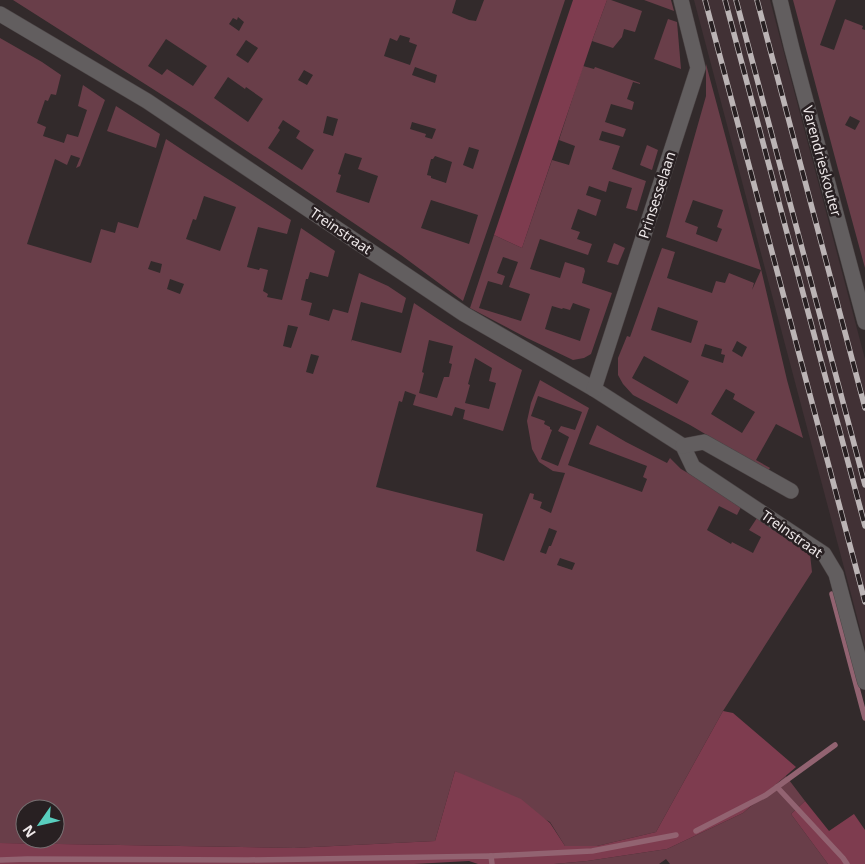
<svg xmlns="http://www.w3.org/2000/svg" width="865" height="864" viewBox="0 0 865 864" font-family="'Noto Sans',sans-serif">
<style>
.built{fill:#413135}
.green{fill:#693e49;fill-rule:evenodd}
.forest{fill:#7e3c4f}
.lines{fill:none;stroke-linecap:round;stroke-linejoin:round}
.stream{stroke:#926371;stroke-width:5.5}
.minor-casing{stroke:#4c4546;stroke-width:16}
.minor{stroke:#625e5f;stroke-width:15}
.rail-casing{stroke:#bbb4b5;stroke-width:5.5}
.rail{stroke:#282022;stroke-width:4;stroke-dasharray:11;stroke-linecap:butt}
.labels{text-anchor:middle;stroke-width:5;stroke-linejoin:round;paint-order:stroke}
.street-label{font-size:14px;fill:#eee8e9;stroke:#282022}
</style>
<rect width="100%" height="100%" fill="#322a2b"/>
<path class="built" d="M694 0H770L865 359V647Z"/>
<g class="green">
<path d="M13 0H456L452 13 469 20 476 21 484 0H565L516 147 463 301 401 255 189 112ZM238 17 244 22 239 31 229 24 233 18 237 20ZM400 35 410 38 409 42 417 45 410 65 384 56 390 38 397 41ZM166 39 207 66 193 86 167 69 162 75 148 66ZM246 40 258 48 248 63 236 55ZM415 67 437 75 435 83 412 75ZM304 70 313 75 307 85 298 80ZM228 77 245 89 246 87 263 99 248 122 214 98ZM327 116 338 119 333 136 323 133ZM283 120 300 131 296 138 314 150 302 170 268 148 280 130 278 128ZM412 122 436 129 432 139 425 137 426 134 410 129ZM469 147 479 150 473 169 463 165ZM345 153 362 158 358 169 378 176 369 203 336 192 341 175 338 174ZM435 156 452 162 446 183 431 178V176L427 175 431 159H433ZM431 200 478 215 469 244 421 228Z"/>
<path d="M607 0H611L642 11 635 32 624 29 622 37 613 48 592 41Z"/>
<path d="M644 0H671L674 11Z"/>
<path d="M793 0H836L820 45 834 50 845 19 863 26 862 29 865 30V268L838 169ZM850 116 860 121 855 130 845 125Z"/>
<path d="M668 19 677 22 681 69 654 59Z"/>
<path d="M0 38 42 62 61 75 56 95 51 94 48 101 45 100 37 123 46 127 43 136 64 143 67 134 78 137 87 110 78 106 83 85 105 100 80 166 76 168 80 158 71 155 67 165 55 159 27 244 91 263 101 229 115 233 118 222 138 228 166 139C207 167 250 192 291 220L287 234 258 227 247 267 259 270 260 268 268 270 263 291 268 294 267 297 282 300 301 228 335 251 328 277 310 272 308 279H306L301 300 312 303 309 315 329 321 333 309 348 313 359 273 388 286 406 298 402 313 361 302 351 342 352 340 401 353 414 303C449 327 485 349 522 370L503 431 463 419 465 410 455 407 452 416 413 405 416 395 405 391 402 402 399 401 376 487 483 514 476 551 504 561 530 493 534 494 533 499 542 502 540 508 551 513 565 473 553 471 539 462 532 449 527 421 531 403 540 380 589 408 568 465 642 492 647 479 643 477 647 466 589 444 597 425 626 442 667 463 670 458 681 469 742 505 737 515 719 506 707 530 731 544 732 542 753 553 761 537 749 530 757 518 810 554 812 572 723 711 656 832 597 846H565L550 822 455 771 435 841 294 848 0 843ZM204 196 236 207 220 251 186 239 193 219 196 220ZM151 261 162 264 160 273 148 269ZM170 279 184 284 180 294 167 289ZM288 325 298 327 291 348 283 346ZM429 340 453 346 449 363 452 364 449 377H444L437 398 419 393 424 373 422 372ZM311 354 319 356 313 374 306 372ZM475 358 492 368 489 381 496 383 489 409 465 403 470 385 468 384ZM538 396 582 412 575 430 561 426 558 431 569 437 558 466 541 459 552 430 550 429V427L544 424 545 421 531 416ZM549 528 557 531 551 546H549L546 554 540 552ZM560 558 575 563 572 570 557 565ZM25 809H55V839H25Z"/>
<path d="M706 64 761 269 787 380 803 438 776 424 756 460 770 468 768 471 690 425 633 395 623 384 618 375V358L627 336 630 337 662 248 675 252 667 278 712 293 716 281 725 283 729 273 754 283 752 290 761 270 666 237 706 96ZM693 200 723 210 717 227 722 229 717 242 696 234 698 227 685 222ZM658 307 698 321 691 343 651 330ZM737 341 747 347 742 357 732 351ZM705 344 722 349 721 354 725 355 723 363 701 356ZM644 356 689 381 677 404 632 378ZM726 389 735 394 733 399 755 412 742 433 711 414Z"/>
<path d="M583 66 594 69 595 67 640 83V84L633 82 627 99 634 102 632 110 611 104 605 122 626 129 623 137 602 131 599 140 620 146 612 169 646 181 637 211 626 208 632 188 609 181 606 192 589 186 586 195 601 200 596 216 578 209 571 229 580 232 577 239 592 244 588 255 540 239 530 269 560 278 565 262 584 268 585 271 582 283 612 293 591 354 584 358 573 360 527 338 470 308 494 235 522 248 552 160 569 165 575 146 559 140ZM503 257 518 262 509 287 530 294 521 321 479 308 488 281 502 285 505 276 497 273ZM573 303 590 309 580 341 545 329 552 306 562 309 563 308 570 310Z"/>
<path d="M116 106 160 134 156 148 107 131Z"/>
<path d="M647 145 658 150 652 170 640 165Z"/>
<path d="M614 243 625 248 618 265 607 262Z"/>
<path d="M786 776 805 801 791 814 828 864H670L666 859 659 864H554L587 861 667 849 743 813Z"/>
</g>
<g class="forest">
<path d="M573 0H607L592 41 522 248 494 235Z"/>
<path d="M723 711 733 713 796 767 743 813 667 849 587 861 554 864H478L469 861 414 864H0V843L294 848 435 841 455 771 521 799 550 823 565 846H597L656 832Z"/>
<path d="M805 801 829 831 854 814 865 830V864H828L791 814Z"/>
</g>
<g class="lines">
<g class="stream">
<path d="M832 594 865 718"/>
<path d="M777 787 843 858 847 864"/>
<path d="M696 831 766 795 835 745"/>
<path d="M491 856 592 851 676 835"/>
<path d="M0 860 27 859 248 860 491 856 492 864"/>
</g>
<defs>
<g id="minor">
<path d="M780 0 792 49 865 322"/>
<path d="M0 14 147 101 464 314 594 389 683 446 693 467 824 554 836 574 865 682"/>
<path d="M594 389 698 68 681 0"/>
<path d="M683 446 704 442 791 491"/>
</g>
</defs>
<use href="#minor" class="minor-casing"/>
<use href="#minor" class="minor"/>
<defs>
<g id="rail">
<path d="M705 0 865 602"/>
<path d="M725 0 865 526"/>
<path d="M736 0 865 485"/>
<path d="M757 0 865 408"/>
</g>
</defs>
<use href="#rail" class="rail-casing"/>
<use href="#rail" class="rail"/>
</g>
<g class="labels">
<g class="street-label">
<text transform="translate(822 161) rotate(75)" y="5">Varendrieskouter</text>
<text transform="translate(657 195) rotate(-72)" y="5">Prinsesselaan</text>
<text transform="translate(341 231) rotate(34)" y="5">Treinstraat</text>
<text transform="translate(792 534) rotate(35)" y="5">Treinstraat</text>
</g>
</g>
<g transform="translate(40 824) rotate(236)"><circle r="24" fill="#282022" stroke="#777072"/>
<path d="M0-4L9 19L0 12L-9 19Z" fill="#59cebe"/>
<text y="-8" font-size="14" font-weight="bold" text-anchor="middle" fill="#eee8e9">N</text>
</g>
</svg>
